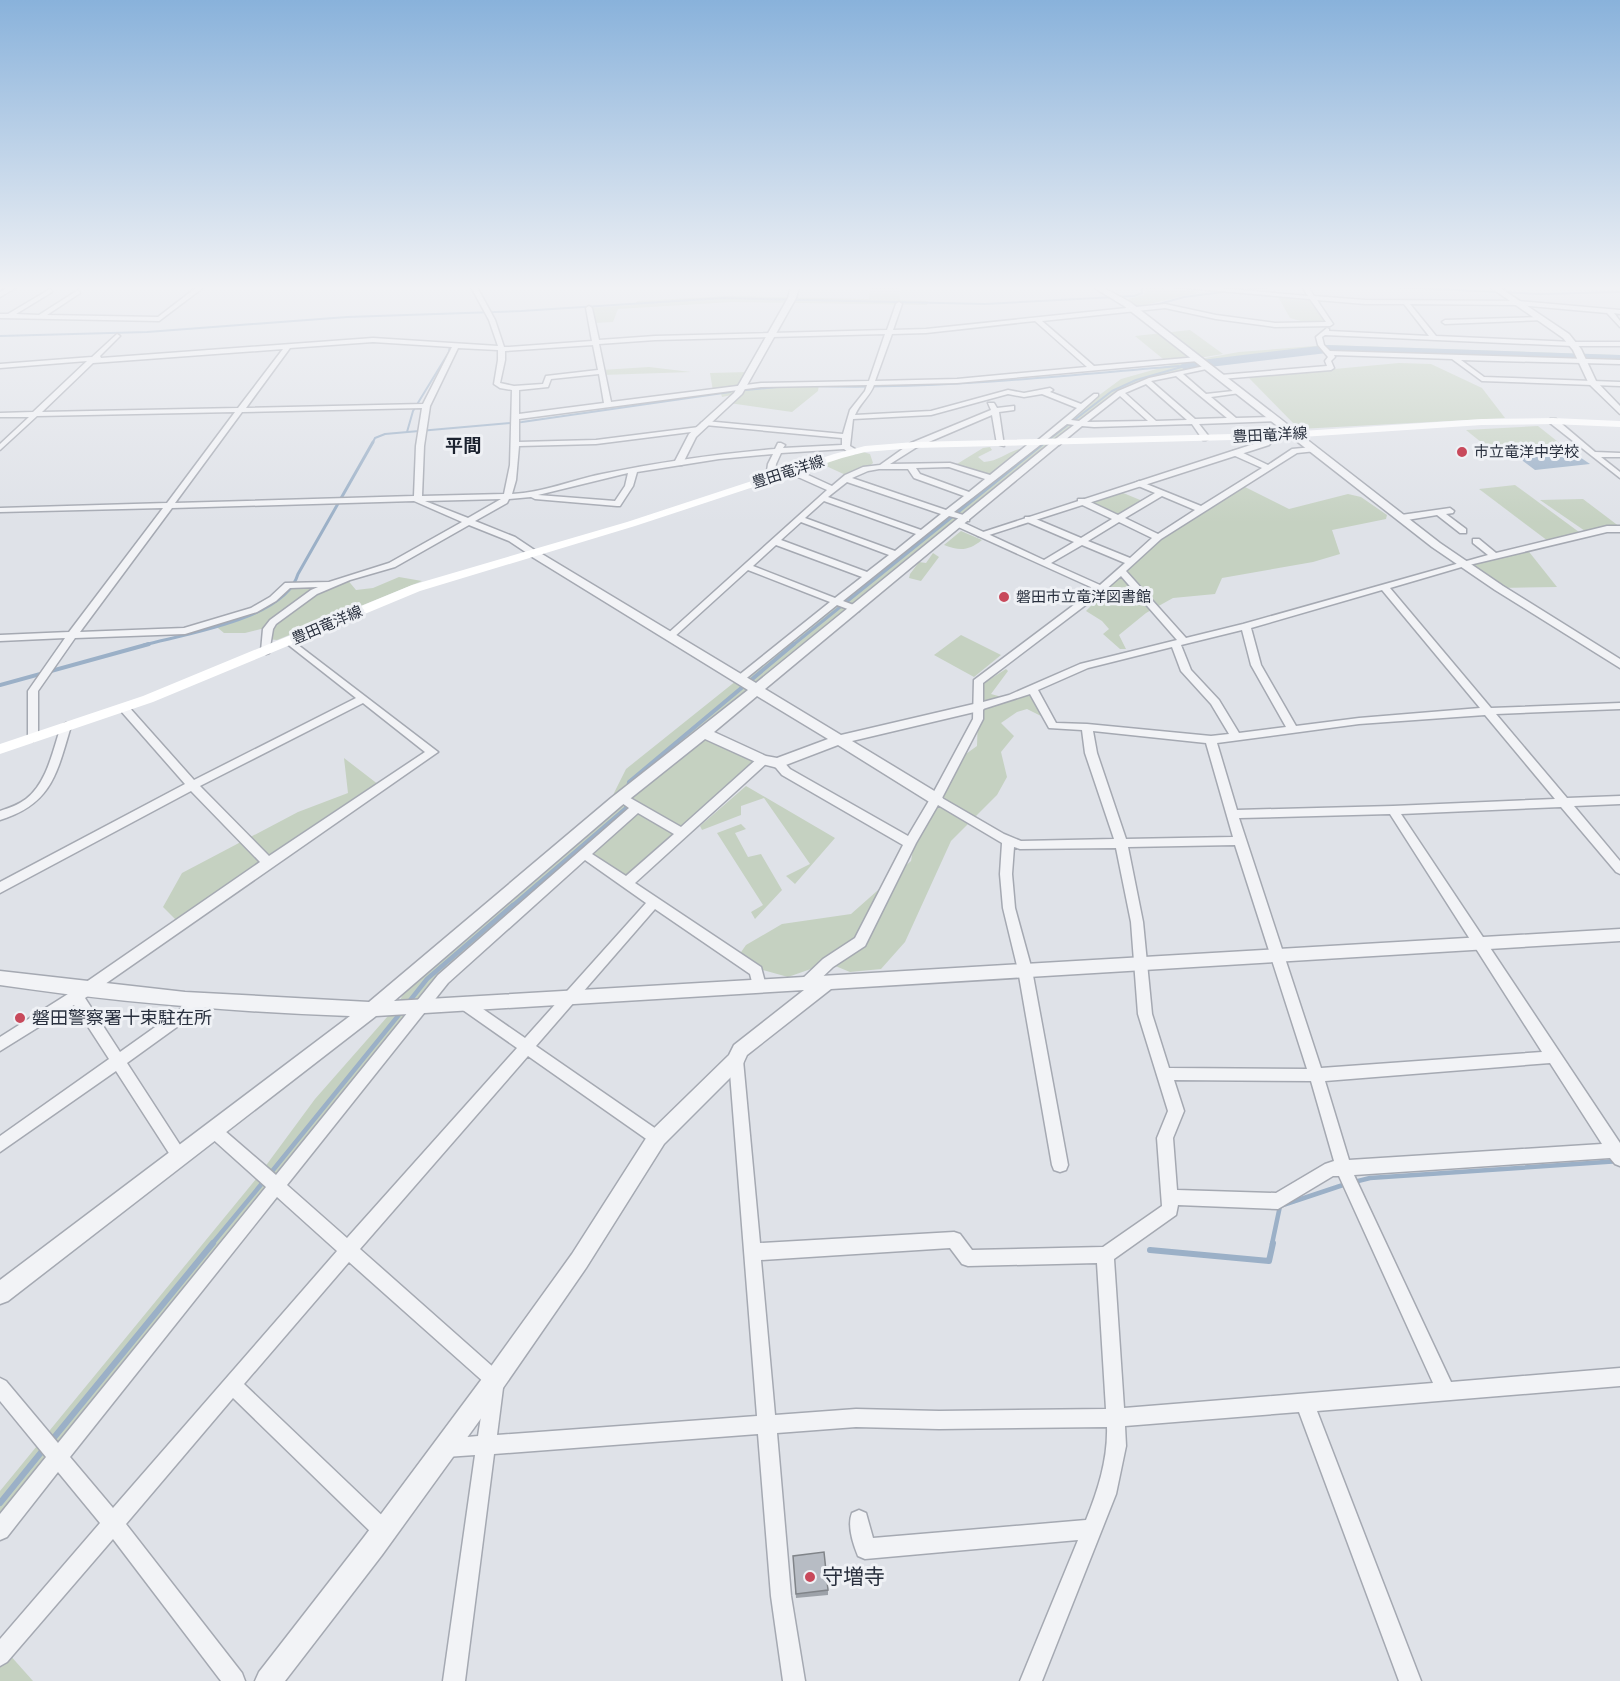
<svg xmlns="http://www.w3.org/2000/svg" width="1620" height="1681" viewBox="0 0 1620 1681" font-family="'Noto Sans','Noto Sans JP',sans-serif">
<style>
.green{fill:#c5d1c1}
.water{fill:#9bb0c7}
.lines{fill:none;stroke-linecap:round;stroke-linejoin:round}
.stream-far4{stroke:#9bb0c7;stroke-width:2}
.stream-far3{stroke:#9bb0c7;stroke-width:3}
.stream-far2{stroke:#9bb0c7;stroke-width:4}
.stream-far1{stroke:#9bb0c7;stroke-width:4.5}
.stream{stroke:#9bb0c7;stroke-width:6}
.river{fill:#9bb0c7;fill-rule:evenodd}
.minor-casing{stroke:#a5a9b2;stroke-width:3}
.tertiary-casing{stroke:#a5a9b2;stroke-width:3}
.minor{fill:#f2f3f6;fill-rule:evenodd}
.tertiary{fill:#f2f3f6;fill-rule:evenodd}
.secondary{fill:#fff;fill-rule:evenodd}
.wall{fill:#9da2a9}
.building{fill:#b7bcc4;stroke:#808489;stroke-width:1.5}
.poi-dot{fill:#c8495b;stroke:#eff1f5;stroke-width:2}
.labels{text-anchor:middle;stroke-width:6;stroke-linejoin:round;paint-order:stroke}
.far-street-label{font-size:15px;fill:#29303e;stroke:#eff1f5}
.far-poi-label{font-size:15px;fill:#29303e;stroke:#eff1f5;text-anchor:start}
.far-quarter-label{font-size:18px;font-weight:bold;fill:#1b222f;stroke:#eff1f5}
.poi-label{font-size:18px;fill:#29303e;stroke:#eff1f5;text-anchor:start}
.near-poi-label{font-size:21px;fill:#29303e;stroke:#eff1f5;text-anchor:start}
</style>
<rect width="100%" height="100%" fill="#dfe2e8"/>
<g class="green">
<path d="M870 287H899L900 300 928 301 927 305 732 302 618 309 613 322 594 323 589 308 634 305 637 301 727 296 869 299Z"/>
<path d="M1146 287 1200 292 1137 307 1128 299 1144 295Z"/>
<path d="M1277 295 1309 297 1330 324 1308 323 1290 318Z"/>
<path d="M1190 330 1223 354 1168 363 1135 336Z"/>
<path d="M1327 345 1620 355V362L1314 352 1258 358 1207 367 1143 383 1118 393 704 732 763 760 626 877 590 853 443 979 0 1530V1491L256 1179 315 1099 395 1008 409 985 605 811 626 769 996 473 988 474 957 464 983 448 990 447 992 450 978 457 984 462C1000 461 1008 451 1023 448L1017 456 1121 379 1178 363 1239 352Z"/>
<path d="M1399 363 1431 364 1482 388 1505 418 1299 429 1248 377Z"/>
<path d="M649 367 691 372 602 375 601 370Z"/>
<path d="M749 372 740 387 819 384 818 391 792 412 729 403 737 394 722 397 720 390 713 391 710 373Z"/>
<path d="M1538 426 1567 449 1497 455 1466 430Z"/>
<path d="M863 452 870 454 873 463 866 469 848 476 826 466V460Z"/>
<path d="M1515 485 1579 532 1548 541 1479 489Z"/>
<path d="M1245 487 1289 509 1348 494 1361 497 1387 515 1386 519 1332 530 1340 554 1313 562 1222 578 1215 594 1173 598 1146 613 1119 635 1126 649H1120L1103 634 1109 629 1102 621 1086 611 1158 537 1229 493Z"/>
<path d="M1116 490 1145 502 1115 517 1081 501Z"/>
<path d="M1583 499 1620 527 1588 533 1540 500Z"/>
<path d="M961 531 982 540C968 551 960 551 944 545Z"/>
<path d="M1526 548 1557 587 1499 588 1462 564Z"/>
<path d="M933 553 939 557 921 581 909 578 910 574 919 562 926 563Z"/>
<path d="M399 577 422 581 277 640 267 639 269 627 245 633H224L212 623 263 606 286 587 332 584 346 578 356 590 373 588Z"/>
<path d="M961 635 1001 655 974 677 934 655Z"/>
<path d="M1006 669 1008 671 991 694 1009 699 1031 691 1043 717 1027 709 1017 712 1001 723 1014 736 1001 752 1007 777 997 795 951 841 905 942 881 969 850 972 828 963 788 977 759 969 739 955 746 945 782 924 851 914 911 861 916 832 956 761 977 746 979 686Z"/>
<path d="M344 758 379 785 180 924 163 907 182 873 298 812 348 793Z"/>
<path d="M746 786 835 838 795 884 786 876 810 864 764 798 741 806V815L702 830 700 826Z"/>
<path d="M741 824 746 829 735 833 748 857 761 854 782 890 755 919 751 912 763 905 717 833Z"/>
<path d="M0 1644 33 1681H0Z"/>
</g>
<path class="water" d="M1571 451 1590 464 1535 470 1519 458Z"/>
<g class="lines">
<g class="stream-far4">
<path d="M1392 287 1541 294 1620 292"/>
<path d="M1238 291 1268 287"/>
<path d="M1152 306 1184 297 1230 291"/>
<path d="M0 336 147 332 347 317 521 311 723 298 985 304 1134 296 1142 293V287"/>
<path d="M812 386C935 390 1057 376 1179 366"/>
<path d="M746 390 777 387"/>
<path d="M407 432 413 411 449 352 450 344"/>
<path d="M372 444 375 438 385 434 522 422 730 392"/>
<path d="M1043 444 1112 391 1136 380 1185 366"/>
</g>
<g class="stream-far3">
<path d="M144 645C185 634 285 619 298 574L373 442"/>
<path d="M793 645 1045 442"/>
</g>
<g class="stream-far2">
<path d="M0 685 149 644"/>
<path d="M628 789 629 782 794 644"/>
<path d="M512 906 626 808 627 802"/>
</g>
<g class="stream-far1">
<path d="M408 1003 427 979 513 905"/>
<path d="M269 1175 402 1011"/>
<path d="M1354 1182 1370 1178 1620 1161"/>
<path d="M212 1244 264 1181"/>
<path d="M1272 1244 1280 1206 1346 1184"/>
</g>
<g class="stream">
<path d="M1150 1250 1269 1261 1273 1243"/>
<path d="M52 1440 213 1243"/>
<path d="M0 1503 43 1450"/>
</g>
<path class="river" d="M1327 345 1620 355V363L1327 353 1185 370 1179 366 1185 362Z"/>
<defs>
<g id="minor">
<path d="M197 287H204L159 321 0 318V314H8L50 289 52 292 16 314 39 315 78 290 80 293 47 315 158 317Z"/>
<path d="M471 287H477L495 320 504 347H509L592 341 586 308 589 306 592 308 599 340 655 336 887 330 896 304 899 302 902 304 893 330 926 329 1165 304 1216 315 1275 323 1326 322 1310 299 1175 287H1206L1308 296 1302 287H1308L1314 296 1365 300 1518 301 1620 310V314L1614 313 1620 321V327L1607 313 1518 305 1410 304 1436 336 1573 342H1620V346H1573L1325 335 1322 337 1324 345 1330 351 1620 360V364L1461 360 1484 377 1620 382V386L1482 381 1452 359 1334 355 1335 357 1331 361 1334 368 1331 370 1221 379 1218 377 1221 375 1327 366 1325 361 1328 357 1318 345 1316 337 1327 328 1329 329V331L1429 336 1404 304H1365L1317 300 1333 324 1330 326 1275 327 1216 319 1165 308 1042 321 1094 366 1198 357 1201 359 1198 361 957 383 874 385C870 396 860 403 855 415L931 411 1008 390 1024 393 1050 388 1053 390 1050 392 1081 404 1094 394H1098V396L1071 420 1079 421 1118 391 1149 378 1209 365 1211 366V368L1183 374 1206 394 1242 390V392L1240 393 1211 397 1236 418 1276 417 1280 419 1276 421 1199 424 1210 438 1206 440H1203L1192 424 1094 427 1082 426 1059 445H1053V441L1074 425 1067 424 954 512 969 517V521L949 516 843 601 859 607V611H853L837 605 743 681H735L734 679 830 602 748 570 673 638H667L665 636 827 490 789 473V469H795L832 486 845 475 863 467 880 465 911 443 991 410 988 403H994L997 408 1014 406V410L999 412 1004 446 997 444 992 415 917 447 890 464 950 463 990 475 1032 441H1037L1077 408 1042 394 1024 397 1008 394 931 415 853 419 850 446 855 449V453H849L844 449 781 453 776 464 774 478 770 480 766 478 768 464 773 454 719 459 637 472 633 486 620 506H617L535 499 531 497 509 499 507 503 475 521 515 537 536 551V555H530L509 541 469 525 395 567 350 580 317 594 276 624 273 629 269 653 266 654 261 651 263 629 270 620 311 590 318 587 290 588 276 601 257 612 185 634 75 638 38 691V737L33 741 29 739 28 737V691L65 638 0 641V635L69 632 163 508 0 512V508L167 503 235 412 37 416 0 450V444L29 417H0V413L33 412 87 361 0 368V364L92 357 117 334 120 336 100 356 101 358 373 338 498 346 489 320ZM1035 321 1087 367 957 379 875 381 892 334 926 333ZM885 334 869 381 761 383 611 402 599 344 655 340ZM373 342 452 347 423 404 246 408 290 348ZM593 345 598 370 546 376 543 384 514 386 500 383 505 360V351ZM458 348 498 350V360L494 384 500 388 512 390 510 465 504 494 422 496 424 446 430 406ZM283 349 238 408 42 412 93 363ZM599 374 604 403 519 414V390L548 387 551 379ZM1176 376 1227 418 1195 419 1151 381ZM1146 384 1187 420 1156 421 1125 393ZM867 385 865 391 850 410 843 434 705 421 701 423 705 425 842 438V445L783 448 785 445 781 443H778L775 449C717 454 659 462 602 474 572 480 542 493 512 494L516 480 519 446 596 444 699 431 703 429 699 427 596 440 519 442V419L761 387ZM1120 396 1148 421 1087 422ZM422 408 416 446 414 496 175 503 242 412ZM949 467 985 479 969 492 920 474 916 468ZM879 469H908L914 478 964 496 946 510 852 478 868 471ZM628 473 625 486 615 501 538 495ZM847 482 941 514 921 530 828 497ZM501 499 468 518 425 501ZM414 501 462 522 389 563 329 582 285 583 270 597 251 608 184 628 80 632 172 508ZM824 501 916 534 895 551 805 518ZM801 522 889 555 867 572 781 540ZM776 545 862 577 835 598 753 566Z"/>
<path d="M1542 317 1544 320 1445 324 1442 322 1445 320Z"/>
<path d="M1550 419H1556L1595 452 1620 453V457H1601L1620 472V478L1550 423Z"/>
<path d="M1313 447 1317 449 1316 451 1297 453 1161 539 1126 571 1186 638 1243 624 1488 555 1473 543V539H1479L1496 553 1607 526H1620V532H1607L1465 566 1390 588 1491 708 1620 703V709L1496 714 1567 798 1620 796V804L1574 806 1620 861V874L1616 872 1561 807 1401 814 1620 1143V1166L1615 1164 1610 1158 1354 1175 1451 1382 1620 1368V1386L1317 1411 1421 1681H1399L1299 1412 1125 1426 1126 1446 1116 1494 1042 1681H1020L1078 1540 865 1559 858 1556C853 1544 847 1525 852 1513L859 1510 866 1513 873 1538 1086 1520C1098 1490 1108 1459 1107 1427L939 1429 856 1427 777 1433 791 1596 805 1681H783L771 1596 758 1434 494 1454 465 1681H443L475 1455 446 1457 439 1455 437 1448 439 1441 446 1439 478 1436 486 1384 349 1262 244 1384 391 1524 394 1531 391 1538 384 1541 377 1538 233 1398 126 1524 242 1673 245 1681H221L113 1539 7 1662 0 1666V1639L100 1523 58 1472 7 1537 0 1540V1514L46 1457 0 1401V1378L6 1381 58 1443 266 1187 208 1135 205 1130 208 1125 213 1123 218 1125 276 1175 438 975 629 808 615 798 617 795H625L681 827 759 757H767L769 760 767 763 635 883 761 967 766 986 764 990 759 992 754 990 750 974 655 909 536 1046 662 1133 665 1138 662 1143 657 1145 652 1143 528 1056 360 1249 501 1374 504 1380 497 1435 757 1416 729 1060 731 1056 736 1054 741 1056 743 1060 760 1243 954 1232 960 1234 972 1250 1103 1247 1162 1206 1157 1138 1168 1111 1138 1014 1131 922 1116 848 1020 849 1014 847 1012 874 1015 908 1032 970 1068 1165 1066 1170 1060 1172 1054 1170 1052 1165 1018 970 1003 908 1000 874 1002 843 938 805 916 843 865 946 833 967 812 987 807 989 802 987 800 983 802 979 823 959 855 938 903 845 782 775 772 763 778 759 782 760 790 769 908 836 930 799 973 719 974 680 1095 589 956 526V522H962L1044 560 1074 542 1025 521V517H1031L1081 538 1112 519 1078 503V499H1084L1118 515 1155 493 1136 485 1135 483 1139 481 1201 506 1262 468 1233 455V451H1239L1268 465 1292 449ZM1162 496 1195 510 1158 534 1125 518ZM1119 522 1152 538 1130 558 1088 541ZM1082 545 1125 563 1100 585 1051 563ZM1121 576 1177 640 1080 664 1009 695 983 702V683L1104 591ZM1382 590 1480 708 1359 718 1296 726 1261 665 1251 628ZM1242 630 1251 665 1286 727 1239 733 1219 700 1191 670 1181 645ZM1172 647 1181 671 1211 704 1229 734 1211 736 1087 724 1056 723 1038 690 1088 668ZM1030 694 1049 728 1082 730 1085 753 1114 839 1021 841 1004 834 942 798 983 719V709ZM1485 715 1555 799 1393 806 1237 810 1217 743 1359 724ZM1093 731 1206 743 1233 837 1126 839 1097 753ZM638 813 674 834 626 876 592 854ZM1390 814 1542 1052 1321 1068 1239 818ZM1235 845 1307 1069 1169 1068 1152 1014 1143 922 1128 847ZM585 860 646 903 525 1038 470 1000 465 998 460 1000 458 1004 460 1008 517 1048 347 1238 287 1185 448 983ZM1550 1063 1602 1144 1349 1160 1325 1081ZM1174 1080 1311 1081 1334 1161 1325 1164 1276 1193 1177 1190 1173 1138 1184 1111ZM1333 1176H1339L1433 1383 1124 1408 1114 1259 1176 1215 1178 1205 1278 1209ZM277 1197 337 1251 113 1508 70 1457ZM950 1248 962 1264 968 1266 1097 1263 1106 1409 939 1411 856 1409 775 1415 761 1260Z"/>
<path d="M1450 508 1454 511 1453 513 1446 514 1466 529V533H1460L1437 515 1401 521 1397 518 1401 515Z"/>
<path d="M289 638 438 752 85 998 120 1052 196 998 201 996 206 998 208 1002 206 1006 127 1063 184 1151 187 1156 184 1161 179 1163 174 1161 116 1071 0 1152V1136L109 1059 74 1005 0 1051V1037L79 987 260 862 191 791 0 893V882L185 784 120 710 119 708 120 706H128L194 780 356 698 286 643 284 641ZM363 703 425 752 269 856 200 786Z"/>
<path d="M66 723 71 726C57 773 52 804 0 820V811C9 808 18 805 26 799 47 783 53 750 61 726Z"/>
</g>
<g id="tertiary">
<path d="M8 287H17L0 297V292Z"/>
<path d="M791 287H799L796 298 742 394 696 437 682 465H676L674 463 689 434 734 393 788 298Z"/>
<path d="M1093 287H1102L1130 302 1440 543 1503 586 1620 659V668L1495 590 1432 547 1124 306Z"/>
<path d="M1490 287H1499L1569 334 1581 349 1596 381 1620 406V414L1589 384 1573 350 1563 338Z"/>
<path d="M1272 433 1277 436 1269 445 986 536H978L977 534 1263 441Z"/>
<path d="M1053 441 1061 443 765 689 841 735 978 703 983 704 985 707 983 710 852 741 941 795 943 799 941 803H931L838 745 778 768 758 763 705 739 621 806 394 1001 1620 929V941L831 989 747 1055 742 1066 664 1144 586 1268 503 1388 382 1555 285 1681H255L259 1672 364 1537 487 1372 572 1254 650 1132 729 1055 734 1045 804 990 376 1016 8 1301 0 1304V1280L350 1016C233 1012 116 1002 0 985V971L185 992 369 1002 611 798 748 690 529 555V551H537L756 683ZM757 696 828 739 777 758 766 756 714 732Z"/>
</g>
</defs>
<use href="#minor" class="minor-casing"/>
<use href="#tertiary" class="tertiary-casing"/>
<use href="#minor" class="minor"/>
<use href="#tertiary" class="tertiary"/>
<path class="secondary" d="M1553 418 1620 421V427L1553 424 1482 425 1272 439 914 448 865 452 842 458 635 526 420 591 153 702 0 754V744L143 696 412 585 627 522 834 454 865 446 914 442 1272 433 1482 419Z"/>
</g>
<path class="wall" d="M793 1556 828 1590V1595L796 1598Z"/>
<path class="building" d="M824 1552 828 1590 796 1594 793 1556Z"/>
<linearGradient id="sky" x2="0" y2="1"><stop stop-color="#89b2db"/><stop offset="0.55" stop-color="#f1f2f5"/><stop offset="1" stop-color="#f1f2f5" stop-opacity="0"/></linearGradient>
<rect width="1620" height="523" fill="url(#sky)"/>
<g class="poi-dot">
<circle cx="1462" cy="452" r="6"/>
<circle cx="1004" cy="597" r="6"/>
<circle cx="20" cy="1018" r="6"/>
<circle cx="810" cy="1577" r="6"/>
</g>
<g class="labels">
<g class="far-street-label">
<text transform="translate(1270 435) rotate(-3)" y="5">豊田竜洋線</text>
<text transform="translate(788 472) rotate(-18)" y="5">豊田竜洋線</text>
<text transform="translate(327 625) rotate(-23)" y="5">豊田竜洋線</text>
</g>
<g class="far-poi-label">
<text x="1474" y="457">市立竜洋中学校</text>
<text x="1016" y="602">磐田市立竜洋図書館</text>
</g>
<g class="far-quarter-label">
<text x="463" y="452">平間</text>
</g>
<g class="poi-label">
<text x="32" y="1024">磐田警察署十束駐在所</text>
</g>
<g class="near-poi-label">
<text x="822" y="1584">守増寺</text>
</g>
</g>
</svg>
